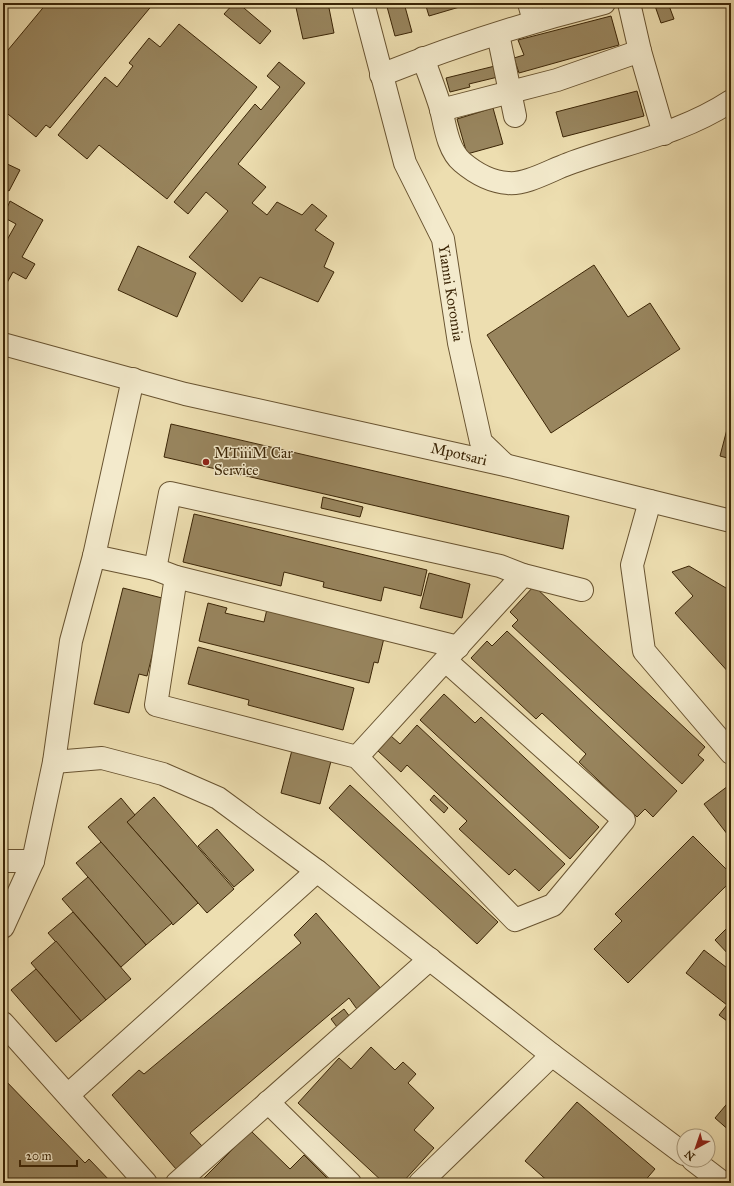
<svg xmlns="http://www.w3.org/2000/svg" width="734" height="1186" viewBox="0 0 734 1186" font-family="'IM FELL Great Primer',serif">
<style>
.building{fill:#98855e;stroke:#3b2506}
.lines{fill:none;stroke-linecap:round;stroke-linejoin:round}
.minor-casing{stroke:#685330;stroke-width:24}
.minor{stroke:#f3eacc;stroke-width:22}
.poi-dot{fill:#8f2418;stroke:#f3eacc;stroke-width:1.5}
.labels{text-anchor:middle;stroke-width:3;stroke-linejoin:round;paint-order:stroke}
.street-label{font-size:15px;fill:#3b2506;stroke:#f3eacc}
.poi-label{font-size:15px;fill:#3b2506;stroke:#f3eacc;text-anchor:start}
</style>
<rect width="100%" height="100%" fill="#eddeb0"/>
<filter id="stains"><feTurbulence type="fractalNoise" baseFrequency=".005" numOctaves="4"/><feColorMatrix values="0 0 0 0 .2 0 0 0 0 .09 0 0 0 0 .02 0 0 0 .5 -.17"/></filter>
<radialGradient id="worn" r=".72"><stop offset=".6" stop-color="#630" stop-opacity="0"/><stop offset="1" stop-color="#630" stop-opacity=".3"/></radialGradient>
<g class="building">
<path d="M47 3H154L50 128 46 125 36 137 3 110V56Z"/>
<path d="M234 3H238L271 31 260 44 224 14Z"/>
<path d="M295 3H328L334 33 303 39Z"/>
<path d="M386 3H404L412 32 395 36Z"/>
<path d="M425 3H473L429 16Z"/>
<path d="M654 3H668L674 19 661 23Z"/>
<path d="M611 16 619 45 519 73 514 58 524 55 518 40Z"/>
<path d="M179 24 257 87 167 199 99 145 87 159 58 135 105 77 117 87 133 66 129 63 149 38 160 47Z"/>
<path d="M279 62 305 83 238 164 266 187 252 203 267 215 277 202 302 215 312 204 327 216 315 230 334 243 324 267 334 272 318 302 260 277 242 302 189 257 228 211 206 192 188 214 174 202 255 104 261 110 280 87 267 76Z"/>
<path d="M499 65 502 76 469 84 470 87 450 92 446 78Z"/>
<path d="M637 91 644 116 563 137 556 112Z"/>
<path d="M493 108 503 144 467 154 457 119Z"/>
<path d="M3 162 20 170 9 191 3 188Z"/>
<path d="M10 201 43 220 22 257 35 264 26 279 13 272 3 290V247L16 224 3 217Z"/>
<path d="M138 246 196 273 177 317 118 290Z"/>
<path d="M594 265 628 317 650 303 680 349 551 433 487 335Z"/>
<path d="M731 414V459L720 456Z"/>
<path d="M171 424 569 516 563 549 164 457Z"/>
<path d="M323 497 363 507 360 517 321 508Z"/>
<path d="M194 514 427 570 421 596 384 587 381 601 323 587 324 582 284 572 281 586 183 562Z"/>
<path d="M689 566 731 591V675L675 613 693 596 672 572Z"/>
<path d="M429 573 470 584 462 618 420 608Z"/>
<path d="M534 586 705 747 698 755 704 760 682 784 512 626 518 620 510 612Z"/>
<path d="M123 588 166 599 147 676 139 674 129 713 94 704Z"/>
<path d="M208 603 227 608 225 613 264 622 267 609 384 638 378 663 374 662 369 683 199 641Z"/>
<path d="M507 631 677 791 653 817 645 809 637 817 579 762 586 754 542 713 536 719 471 658 487 641 492 646Z"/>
<path d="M198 647 354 688 343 730 248 705 249 700 188 684Z"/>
<path d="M444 694 475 723 481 717 599 827 570 859 420 720Z"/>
<path d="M417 725 565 864 539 891 515 869 509 875 459 829 467 821 407 765 401 772 378 751 391 736 400 744Z"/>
<path d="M292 750 331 761 320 804 281 793Z"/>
<path d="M350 785 498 922 477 944 329 808Z"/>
<path d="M728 786 731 789V839L704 804Z"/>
<path d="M434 795 448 808 444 813 430 800Z"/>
<path d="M154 797 234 889 207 913 127 822Z"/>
<path d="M121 798 135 815 127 822 198 903 173 925 88 827Z"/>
<path d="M217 829 254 870 234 887 198 846Z"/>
<path d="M693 836 731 874V881L628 983 594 949 622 921 615 914Z"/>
<path d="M101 842 172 923 146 945 76 863Z"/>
<path d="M88 877 146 945 121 967 62 899Z"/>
<path d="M73 912 131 979 106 1000 48 933Z"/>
<path d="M316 913 383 991 359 1012 349 998 190 1133 202 1146 176 1169 112 1095 139 1070 144 1074 301 943 294 935Z"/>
<path d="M731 924V957L715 940Z"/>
<path d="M56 941 106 1000 81 1021 31 963Z"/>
<path d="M704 950 731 971V1024L719 1015 727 1005 686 973Z"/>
<path d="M36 969 81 1021 56 1042 11 990Z"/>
<path d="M344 1009 350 1017 337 1027 331 1019Z"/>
<path d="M371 1047 395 1070 403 1062 416 1074 408 1083 434 1108 414 1130 434 1148 402 1183H384L298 1103 339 1058 351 1069Z"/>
<path d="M3 1078 85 1163 89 1159 112 1183H3Z"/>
<path d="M731 1099V1132L715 1118Z"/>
<path d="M577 1102 655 1169 643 1183H550L525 1161Z"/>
<path d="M251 1131 290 1169 304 1155 332 1183H199Z"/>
</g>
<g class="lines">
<defs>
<g id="minor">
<path d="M363 3 405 163 443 239 459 343 481 442 504 464"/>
<path d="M529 3 534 21"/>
<path d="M629 3 640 51 664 134"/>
<path d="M498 34 515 116"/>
<path d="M423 58C429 75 436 92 441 109 445 126 448 150 462 162 475 173 491 182 508 183 526 185 551 170 568 164 624 143 679 135 731 101"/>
<path d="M381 75C454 46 528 22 604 3"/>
<path d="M441 110 557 80 640 51"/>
<path d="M3 344 185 394 505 465 731 521"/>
<path d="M650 501 632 565 644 651 731 753"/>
<path d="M94 556 155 569 176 577 458 647"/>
<path d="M155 569 170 493 500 566 523 575 582 590"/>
<path d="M176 577 156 705 357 757 515 920 553 905 624 820 446 661"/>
<path d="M357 757 523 575"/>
<path d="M54 762 102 758 163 774 218 798 317 871 552 1055 684 1154"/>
<path d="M3 861H33"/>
<path d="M3 927 33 861 54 762 71 641 94 556 133 379"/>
<path d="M3 1023 146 1183"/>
<path d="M69 1094 317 871"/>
<path d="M268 1102 350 1183"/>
<path d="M693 1160 723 1183"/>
<path d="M177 1183 430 959"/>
<path d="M420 1183 552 1055"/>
</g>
</defs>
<use href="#minor" class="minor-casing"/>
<use href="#minor" class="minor"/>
</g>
<circle class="poi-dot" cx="206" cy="462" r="4"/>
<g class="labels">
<g class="street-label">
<text transform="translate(451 293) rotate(81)" y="5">Yianni Koromia</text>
<text transform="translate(459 454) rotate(13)" y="5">Mpotsari</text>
</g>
<g class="poi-label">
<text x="214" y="458">MTiiiM Car<tspan x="214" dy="17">Service</tspan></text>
</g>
</g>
<rect width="734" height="1186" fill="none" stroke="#eddeb0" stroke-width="16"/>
<rect x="4" y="4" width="726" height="1178" fill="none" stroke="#3b2506" stroke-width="2"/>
<rect x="8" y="8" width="718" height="1170" fill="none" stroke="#3b2506"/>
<g transform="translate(696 1148) rotate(220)"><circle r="19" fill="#f3eacc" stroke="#a99b7d"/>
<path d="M0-3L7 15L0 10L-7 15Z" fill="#8f2418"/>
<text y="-6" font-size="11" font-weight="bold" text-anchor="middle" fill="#3b2506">N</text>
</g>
<path d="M20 1160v6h57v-6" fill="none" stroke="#3b2506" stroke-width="2"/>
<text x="26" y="1160" font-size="12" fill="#3b2506" stroke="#f3eacc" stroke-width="3" paint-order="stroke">20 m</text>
<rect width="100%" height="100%" filter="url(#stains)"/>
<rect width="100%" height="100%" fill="url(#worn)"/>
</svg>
